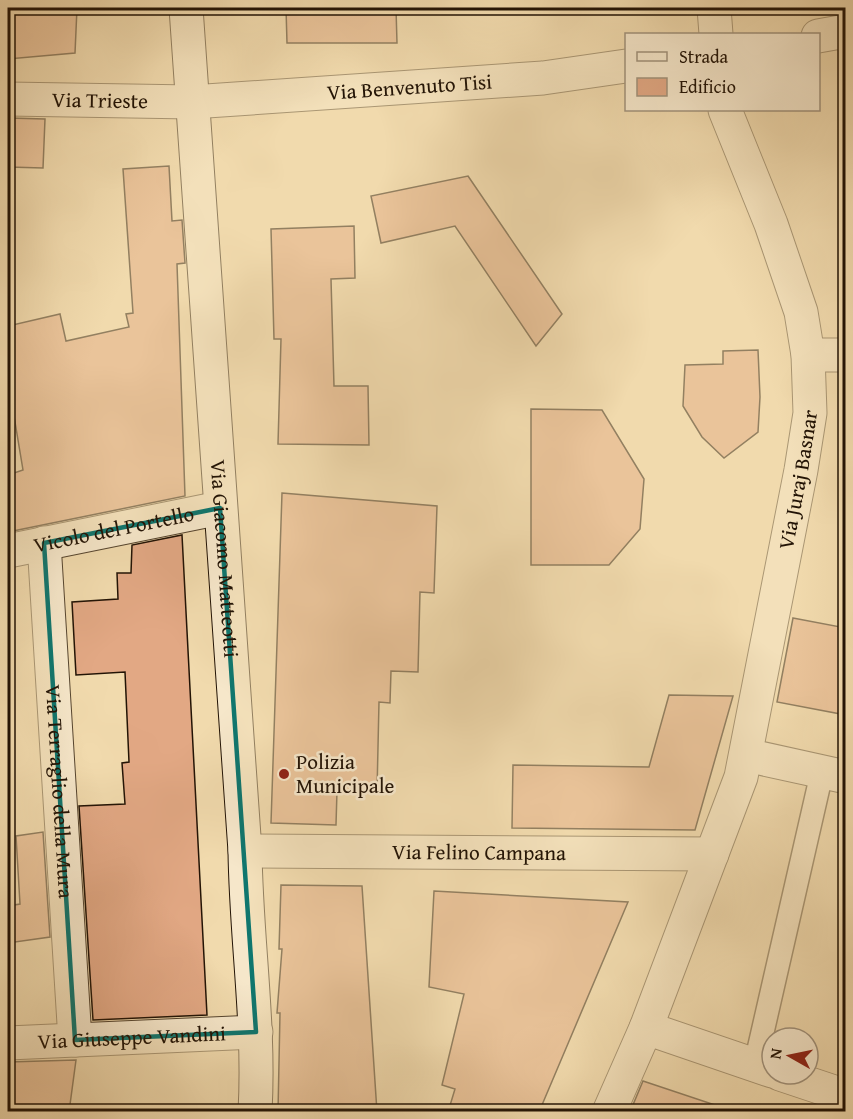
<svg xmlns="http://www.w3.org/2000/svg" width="853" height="1119" viewBox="0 0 853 1119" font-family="'Gentium Book Plus',serif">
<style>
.building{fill:#e2a884;stroke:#221305;stroke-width:1.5}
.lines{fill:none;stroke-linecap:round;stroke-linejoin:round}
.lane-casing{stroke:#56452f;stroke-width:25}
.street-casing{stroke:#56452f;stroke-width:35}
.secondary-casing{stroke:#221305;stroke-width:35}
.lane{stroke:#f6e7ca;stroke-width:22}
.street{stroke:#f6e7ca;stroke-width:33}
.secondary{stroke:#f6e7ca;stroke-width:33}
.marked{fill:none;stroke:#0f766e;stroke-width:4.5;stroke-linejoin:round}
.poi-dot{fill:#8f2418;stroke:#f6e7ca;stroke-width:2}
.labels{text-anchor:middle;stroke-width:5;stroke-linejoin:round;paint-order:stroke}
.street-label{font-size:21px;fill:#221305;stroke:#f6e7ca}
.poi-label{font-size:21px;fill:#221305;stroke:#f6e7ca;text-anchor:start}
</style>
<rect width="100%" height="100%" fill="#f1daad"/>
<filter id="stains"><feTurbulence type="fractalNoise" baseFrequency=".00333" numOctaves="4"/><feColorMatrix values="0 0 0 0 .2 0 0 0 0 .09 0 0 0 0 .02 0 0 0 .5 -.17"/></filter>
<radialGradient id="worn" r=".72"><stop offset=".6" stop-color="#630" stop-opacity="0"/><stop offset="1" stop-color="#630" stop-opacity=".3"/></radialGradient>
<g class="building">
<path d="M8 8H77L75 53 8 59Z"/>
<path d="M286 8H396L397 43H287Z"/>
<path d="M8 118 45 119 43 168 8 167Z"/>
<path d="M169 166 172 221 182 220 185 263 177 264 185 496 8 532V475L23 470 8 380V326L60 314 66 341 129 327 126 314 133 313 123 169Z"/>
<path d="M468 176 562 314 536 346 455 226 381 243 371 196Z"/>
<path d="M354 226 355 278 331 279 334 386H368L369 445 278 444 281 339H274L271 229Z"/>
<path d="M758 350 760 397 758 432 724 458 702 437 683 406 685 365 723 364V351Z"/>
<path d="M531 409 602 410 644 479 640 529 609 565H531Z"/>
<path d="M282 493 437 506 434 593 420 592 418 672 391 671 390 703 379 702 377 792 337 791 336 825 271 823Z"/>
<path d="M182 535 207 1015 93 1020 79 806 125 804 122 763 129 762 125 672 76 675 72 602 118 599 117 573H131L132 545Z"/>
<path d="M793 618 846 628V715L777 702Z"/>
<path d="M669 695 733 696 695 830 512 828 513 765 649 767Z"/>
<path d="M43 832 50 937 8 943V906L20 904 16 836Z"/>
<path d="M281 885 362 886 377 1112H278L280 1013H277L282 949H279Z"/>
<path d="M434 891 628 902 539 1112H448L455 1089 442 1085 464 994 429 987Z"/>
<path d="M76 1060 69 1112H8V1062Z"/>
<path d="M643 1081 718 1106 717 1112H630Z"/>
</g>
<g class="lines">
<defs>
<path id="lane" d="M755 1065 822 772"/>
<g id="street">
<path d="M714 8 716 34"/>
<path d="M818 36 846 31"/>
<path id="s1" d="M8 99 192 102 543 78 626 66"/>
<path d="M808 355H846"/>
<path id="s2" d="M44 543 75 1040"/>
<path id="s3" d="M8 551 220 508"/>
<path d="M746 755 846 777"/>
<path id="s4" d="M245 851 712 854"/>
<path d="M646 1028 772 1071"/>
<path id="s5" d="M8 1043 256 1032"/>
<path d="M780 1074 846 1096"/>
<path id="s6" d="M609 1112 646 1028 741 777 801 470 810 413 808 355 801 312 771 224 725 110"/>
</g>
<g id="secondary">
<path id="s7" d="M186 8 245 851C246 938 260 1025 255 1112"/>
</g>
</defs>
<use href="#lane" class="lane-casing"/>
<use href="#street" class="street-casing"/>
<use href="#secondary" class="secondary-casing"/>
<use href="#lane" class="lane"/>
<use href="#street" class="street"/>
<use href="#secondary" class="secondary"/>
</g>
<path d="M0 0H853V1119H0ZM220 508 256 1032 75 1040 44 543Z" fill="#f1daad" fill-opacity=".55" fill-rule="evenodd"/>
<path class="marked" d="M220 508 256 1032 75 1040 44 543Z"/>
<circle class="poi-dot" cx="284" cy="774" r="6"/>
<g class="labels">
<g class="street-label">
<text dy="7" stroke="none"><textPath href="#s1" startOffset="402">Via Benvenuto Tisi</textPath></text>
<text dy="7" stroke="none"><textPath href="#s1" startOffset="92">Via Trieste</textPath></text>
<text dy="7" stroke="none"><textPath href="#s6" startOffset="663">Via Juraj Basnar</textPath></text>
<text dy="7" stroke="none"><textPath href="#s3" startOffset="108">Vicolo del Portello</textPath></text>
<text dy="7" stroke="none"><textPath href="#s7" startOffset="552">Via Giacomo Matteotti</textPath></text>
<text dy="7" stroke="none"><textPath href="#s2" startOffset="249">Via Terraglio della Mura</textPath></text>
<text dy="7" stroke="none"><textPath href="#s4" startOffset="234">Via Felino Campana</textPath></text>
<text dy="7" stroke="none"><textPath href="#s5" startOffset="124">Via Giuseppe Vandini</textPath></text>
</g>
<g class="poi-label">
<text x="296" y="769">Polizia<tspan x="296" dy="24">Municipale</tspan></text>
</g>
</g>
<rect width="853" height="1119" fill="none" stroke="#f1daad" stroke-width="30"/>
<rect x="9" y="9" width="835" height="1101" fill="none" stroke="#221305" stroke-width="3"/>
<rect x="15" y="15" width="823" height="1089" fill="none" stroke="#221305" stroke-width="1.5"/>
<rect x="625" y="33" width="195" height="78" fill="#f6e7ca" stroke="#a1927b" stroke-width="1.5"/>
<rect x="637" y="52" width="30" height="9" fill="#f6e7ca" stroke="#a1927b" stroke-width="1.5"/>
<text x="679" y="63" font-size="18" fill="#221305">Strada</text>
<rect x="637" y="78" width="30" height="18" fill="#e2a884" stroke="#a1927b" stroke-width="1.5"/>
<text x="679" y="93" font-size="18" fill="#221305">Edificio</text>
<g transform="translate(790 1056) rotate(279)"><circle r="28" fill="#f6e7ca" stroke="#a1927b" stroke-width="1.5"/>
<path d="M0-4.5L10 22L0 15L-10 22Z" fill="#8f2418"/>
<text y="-9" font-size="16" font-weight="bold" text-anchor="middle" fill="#221305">N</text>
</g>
<rect width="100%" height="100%" filter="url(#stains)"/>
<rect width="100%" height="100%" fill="url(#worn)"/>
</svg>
